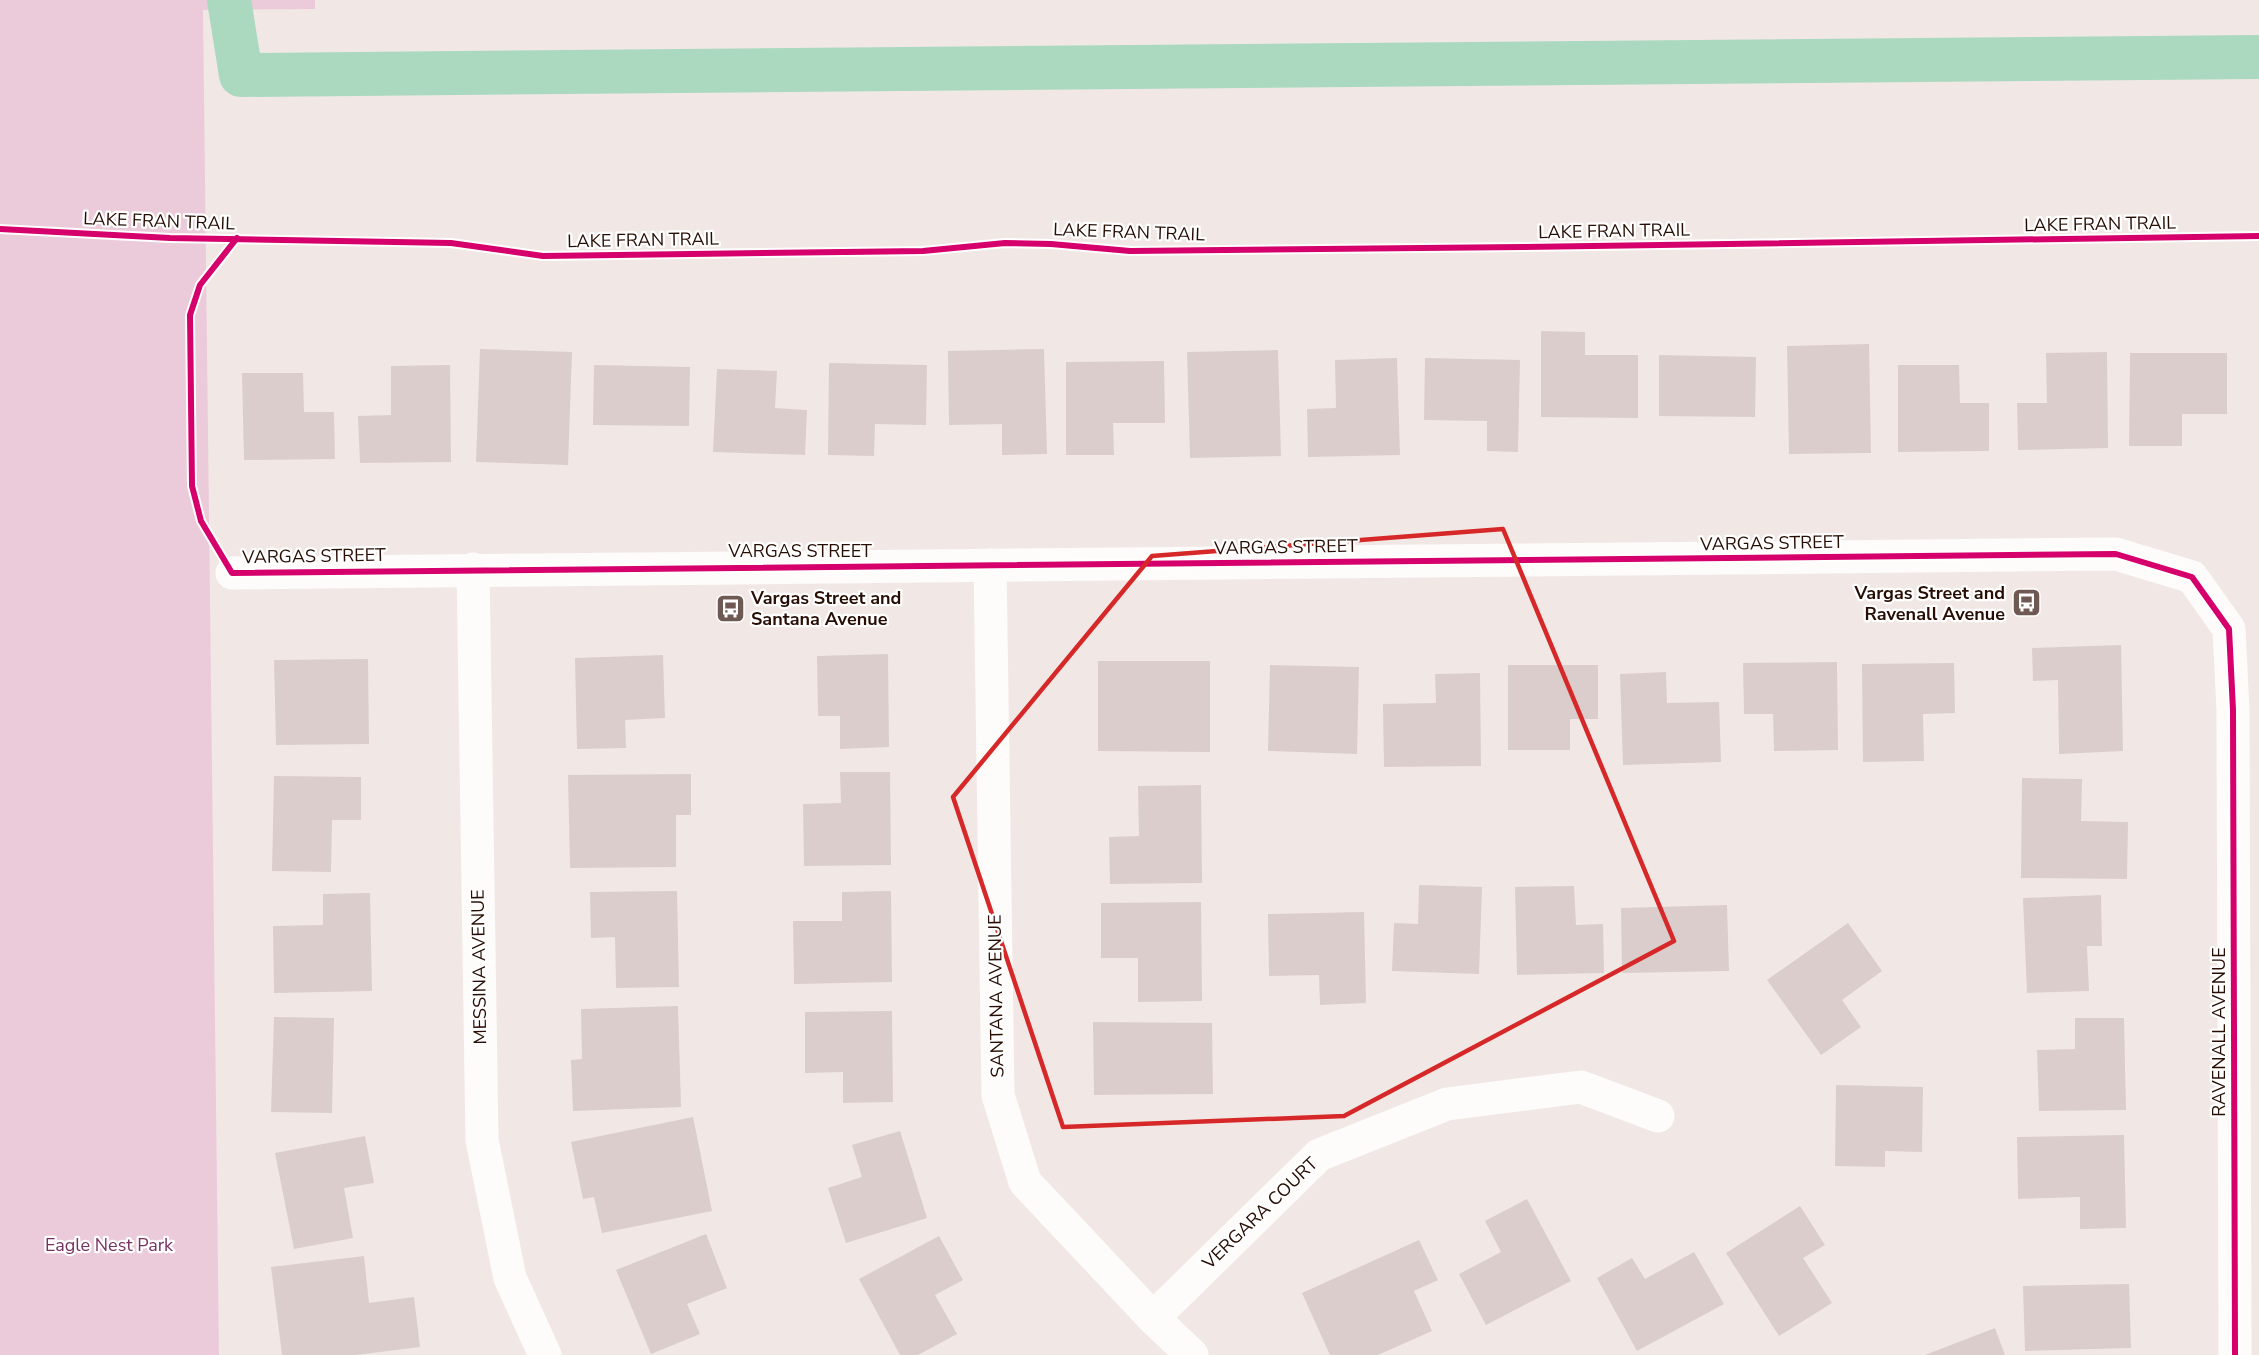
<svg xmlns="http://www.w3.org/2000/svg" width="2259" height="1355" viewBox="0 0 2259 1355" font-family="'Nunito Sans',sans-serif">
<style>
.green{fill:#ebcbda}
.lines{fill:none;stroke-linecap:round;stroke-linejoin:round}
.canal{stroke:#aad9c0;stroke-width:44}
.building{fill:#dbcdcb}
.street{stroke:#fdfcfb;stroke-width:33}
.cycleway-casing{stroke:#fff;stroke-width:10}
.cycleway{stroke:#d6006c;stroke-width:6}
.marked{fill:none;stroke:#d62828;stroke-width:4.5;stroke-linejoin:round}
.labels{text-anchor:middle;stroke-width:4.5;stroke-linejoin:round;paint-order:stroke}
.street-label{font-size:18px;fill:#270d03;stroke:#fff}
.poi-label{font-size:18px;font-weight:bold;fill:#270d03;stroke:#fff;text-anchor:end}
.park-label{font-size:18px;fill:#77305f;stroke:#fff}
</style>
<rect width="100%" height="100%" fill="#f1e8e5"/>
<path class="green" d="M0 0H315V9L203 10 219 1355H0Z"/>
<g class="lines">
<path class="canal" d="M229 0 241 75 2259 57"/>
</g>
<g class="building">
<path d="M1541 331 1585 332V355H1638V418L1541 417Z"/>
<path d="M1869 344 1871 453 1789 454 1787 346Z"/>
<path d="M480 349 572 352 568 465 476 462Z"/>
<path d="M1044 349 1047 454 1002 455V424L949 425 948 351Z"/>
<path d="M1278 350 1281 456 1190 458 1187 352Z"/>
<path d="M2107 352 2108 448 2018 450 2017 403H2047L2046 353Z"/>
<path d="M2130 353H2227V414H2182V446H2129Z"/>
<path d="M1659 355 1756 357 1755 417 1659 416Z"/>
<path d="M1397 358 1400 455 1308 457 1307 409 1336 408 1335 360Z"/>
<path d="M1425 358 1520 360 1518 452 1487 451V421L1424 420Z"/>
<path d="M1164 361 1165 423H1113L1114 455H1066V362Z"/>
<path d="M829 363 927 365 926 425 875 424 874 456 828 455Z"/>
<path d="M450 365 451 462 360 463 358 416 391 415V366Z"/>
<path d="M594 365 690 367 689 426 593 425Z"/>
<path d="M1898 365H1959L1960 403H1989V451L1898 452Z"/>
<path d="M717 369 777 371 775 408 807 410 805 455 713 452Z"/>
<path d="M242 373H303L304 412H334L335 459 244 460Z"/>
<path d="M2121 645 2123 751 2059 754 2058 680 2033 681 2032 648Z"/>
<path d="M888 654 889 747 840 749V716H818L817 656Z"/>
<path d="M663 655 665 718 625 720 626 748 577 749 575 658Z"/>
<path d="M368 659 369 744 276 745 274 660Z"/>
<path d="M1098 661H1210V752L1098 751Z"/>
<path d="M1837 662 1838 750 1774 751 1773 714H1744L1743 663Z"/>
<path d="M1954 663 1955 713 1923 714 1924 761 1863 762 1862 664Z"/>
<path d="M1270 665 1359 667 1357 754 1268 751Z"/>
<path d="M1508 665H1598V719H1570V750H1508Z"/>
<path d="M1666 672 1667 703 1719 702 1721 762 1623 765 1620 674Z"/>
<path d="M1480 673 1481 766 1384 767 1383 704 1436 703 1435 674Z"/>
<path d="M840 772H890L891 865 804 866 803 804 841 803Z"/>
<path d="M691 774V815H676V867L570 868 568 775Z"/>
<path d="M274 776 361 777V820H332L331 872 272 871Z"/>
<path d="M2022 778 2082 779 2081 821 2128 822 2127 879 2021 878Z"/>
<path d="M1201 785 1202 883 1110 884 1109 837 1139 836 1138 786Z"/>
<path d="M1419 885 1482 887 1479 974 1392 971 1394 923 1418 924Z"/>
<path d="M1574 886 1576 925 1603 924 1604 973 1517 975 1515 887Z"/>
<path d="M677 891 679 987 616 988 615 937 591 938 590 892Z"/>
<path d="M891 891 892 982 794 984 793 921H842V892Z"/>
<path d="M370 893 372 991 274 993 273 926 323 925V894Z"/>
<path d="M2101 895 2102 946H2087L2089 991 2027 993 2023 898Z"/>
<path d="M1201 902 1202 1001 1138 1002V958H1101V903Z"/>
<path d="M1727 905 1729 971 1622 973 1621 908Z"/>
<path d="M1364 912 1366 1003 1320 1005 1319 975 1269 976 1268 914Z"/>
<path d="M1848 923 1882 971 1842 1000 1861 1027 1821 1055 1767 980Z"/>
<path d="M678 1006 681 1107 573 1111 571 1060 582 1059 581 1009Z"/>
<path d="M892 1011 893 1102 843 1103V1072L805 1073V1012Z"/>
<path d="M274 1017 334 1018 332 1113 271 1112Z"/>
<path d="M2075 1018H2124L2126 1110 2039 1111 2037 1050 2075 1049Z"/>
<path d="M1093 1022 1212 1023 1213 1094 1094 1095Z"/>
<path d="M1836 1085 1923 1087 1922 1152 1885 1151V1167L1835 1166Z"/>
<path d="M693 1117 712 1211 602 1233 594 1197 583 1199 571 1142Z"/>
<path d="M900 1131 927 1218 846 1243 828 1188 862 1177 852 1145Z"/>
<path d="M2124 1135 2126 1228 2080 1229V1197L2018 1199 2017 1137Z"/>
<path d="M365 1136 374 1183 344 1188 353 1238 294 1249 275 1153Z"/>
<path d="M1527 1199 1571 1281 1486 1325 1459 1274 1501 1252 1485 1221Z"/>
<path d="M1800 1206 1825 1245 1803 1258 1832 1303 1779 1336 1726 1253Z"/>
<path d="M706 1234 727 1288 687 1304 700 1334 651 1354 616 1270Z"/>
<path d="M939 1236 963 1280 935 1295 957 1334 918 1355H900L859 1279Z"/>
<path d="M1419 1240 1438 1280 1414 1291 1432 1331 1378 1355H1330L1302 1293Z"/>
<path d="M1694 1252 1724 1304 1637 1351 1597 1278 1632 1258 1645 1279Z"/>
<path d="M364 1256 369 1303 414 1297 420 1347 356 1355H282L271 1267Z"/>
<path d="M2129 1284 2131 1348 2025 1351 2023 1286Z"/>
<path d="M1995 1328 2005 1355H1925Z"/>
</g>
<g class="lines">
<g class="street">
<path d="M990 565 998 1095 1025 1182 1153 1318 1192 1355"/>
<path d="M473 569 482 1140 510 1278 545 1355"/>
<path d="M232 573 2116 554 2192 577 2229 629 2233 710 2235 1355"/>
<path d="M1153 1318 1319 1155 1447 1104 1581 1087 1658 1116"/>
</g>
<defs>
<g id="cycleway">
<path d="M0 229 170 238 451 243 543 256 923 251 1005 243 1051 244 1130 251 1522 247 2259 236"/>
<path d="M237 238 200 285 190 315 192 486 201 521 232 573 2116 554 2192 577 2229 629 2233 710 2235 1355"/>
</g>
</defs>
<use href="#cycleway" class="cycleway-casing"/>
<use href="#cycleway" class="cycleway"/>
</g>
<path class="marked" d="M1503 529 1674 941 1344 1116 1063 1127 953 797 1152 556Z"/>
<defs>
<symbol id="bus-square" viewBox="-11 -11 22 22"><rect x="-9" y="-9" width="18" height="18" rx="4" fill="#6e5a52" stroke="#fff"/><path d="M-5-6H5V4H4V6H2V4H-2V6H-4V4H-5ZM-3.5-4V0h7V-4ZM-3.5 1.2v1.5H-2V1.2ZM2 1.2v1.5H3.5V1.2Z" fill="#fff"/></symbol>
</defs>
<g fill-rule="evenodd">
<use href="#bus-square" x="2010" y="586" width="33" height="33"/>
<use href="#bus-square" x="714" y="592" width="33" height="33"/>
</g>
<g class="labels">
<g class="street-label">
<text transform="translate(159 221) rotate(2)" y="6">LAKE FRAN TRAIL</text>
<text transform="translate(2100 224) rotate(-1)" y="6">LAKE FRAN TRAIL</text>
<text transform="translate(1614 231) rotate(-1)" y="6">LAKE FRAN TRAIL</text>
<text transform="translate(1129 232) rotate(2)" y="6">LAKE FRAN TRAIL</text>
<text transform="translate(643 240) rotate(-1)" y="6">LAKE FRAN TRAIL</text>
<text transform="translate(1772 543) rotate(-1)" y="6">VARGAS STREET</text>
<text transform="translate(1286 547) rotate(-1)" y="6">VARGAS STREET</text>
<text x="800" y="557">VARGAS STREET</text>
<text transform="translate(314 556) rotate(-1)" y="6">VARGAS STREET</text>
<text transform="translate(479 967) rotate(-91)" y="6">MESSINA AVENUE</text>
<text transform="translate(996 996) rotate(-91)" y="6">SANTANA AVENUE</text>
<text transform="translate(2219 1032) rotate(-90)" y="6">RAVENALL AVENUE</text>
<text transform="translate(1260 1213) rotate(-44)" y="6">VERGARA COURT</text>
</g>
<g class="poi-label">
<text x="2005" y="599">Vargas Street and<tspan x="2005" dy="21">Ravenall Avenue</tspan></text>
<text x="751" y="604" text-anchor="start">Vargas Street and<tspan x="751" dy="21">Santana Avenue</tspan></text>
</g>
<g class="park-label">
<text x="109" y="1251">Eagle Nest Park</text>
</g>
</g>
</svg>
